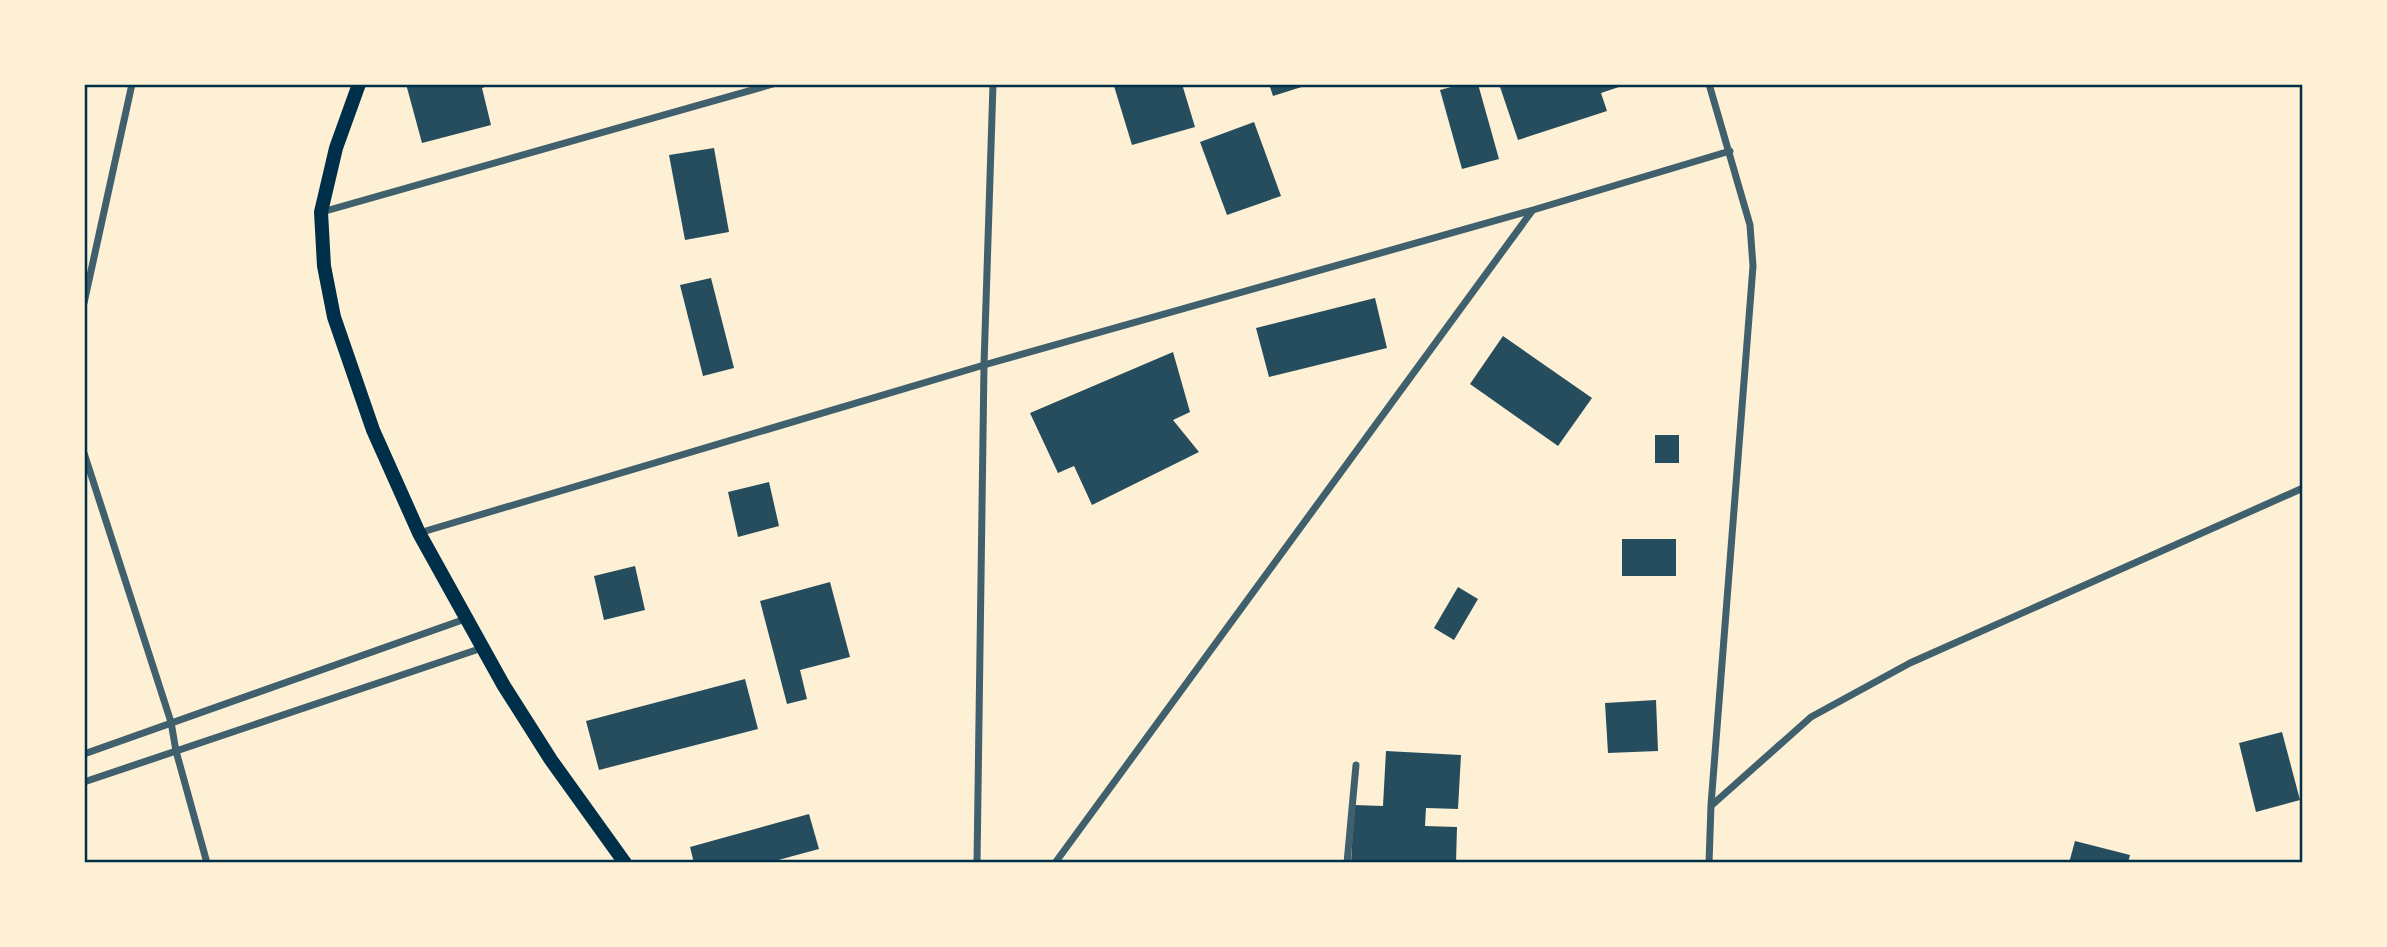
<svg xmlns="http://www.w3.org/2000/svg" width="2387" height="947" viewBox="0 0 2387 947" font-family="Lora,serif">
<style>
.building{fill:#264d5e}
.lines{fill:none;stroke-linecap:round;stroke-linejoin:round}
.minor{stroke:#3f606c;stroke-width:7}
.secondary{stroke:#003049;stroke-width:14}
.neatline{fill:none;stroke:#003049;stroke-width:2.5}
</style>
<rect width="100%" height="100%" fill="#fdf0d5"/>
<g class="building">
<path d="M406 84H493L482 88 491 125 422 143Z"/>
<path d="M1122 84H1182L1195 127 1132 145 1114 86Z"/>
<path d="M1269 84H1308V85L1273 96Z"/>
<path d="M1462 84H1478L1499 159 1462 169 1440 90Z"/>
<path d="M1499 84H1628L1601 93 1607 111 1518 140Z"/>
<path d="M1254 122 1281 196 1227 215 1200 142Z"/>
<path d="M714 148 729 232 685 240 669 155Z"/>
<path d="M711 278 734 368 703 376 680 285Z"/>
<path d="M1375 298 1387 348 1269 377 1256 328Z"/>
<path d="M1503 336 1592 398 1558 446 1470 384Z"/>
<path d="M1173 352 1190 412 1173 420 1199 452 1092 505 1074 466 1058 473 1030 413Z"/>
<rect x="1655" y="435" width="24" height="28"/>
<path d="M769 482 779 526 738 537 728 492Z"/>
<rect x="1622" y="539" width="54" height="37"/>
<path d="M635 566 645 610 604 620 594 576Z"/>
<path d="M830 582 850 657 800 670 807 699 787 704 760 601Z"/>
<path d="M1458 587 1478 599 1454 640 1434 628Z"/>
<path d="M745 679 758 729 599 770 586 721Z"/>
<path d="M1656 700 1658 751 1608 753 1605 703Z"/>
<path d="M2282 732 2300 800 2256 812 2239 743Z"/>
<path d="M1386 751 1461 755 1458 809 1426 808 1425 826 1457 827 1456 863H1351L1354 805 1383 806Z"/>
<path d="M809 814 819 849 767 863H694L690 847Z"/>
<path d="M2075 841 2130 855 2128 863H2069Z"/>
</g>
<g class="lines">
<g class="minor">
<path d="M1709 84 1750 225 1753 266 1711 805 1709 863"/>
<path d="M322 212 773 84"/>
<path d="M84 303 132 84"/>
<path d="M84 453 171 722 176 751 207 863"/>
<path d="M419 533 984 365 1533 210 1730 151"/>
<path d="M84 754 468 618"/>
<path d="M84 782 482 648"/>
<path d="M1712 805 1811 717 1910 663 2303 488"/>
<path d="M977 863 984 365 993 84"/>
<path d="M1055 863 1532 211"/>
<path d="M1347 863 1356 765"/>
</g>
<path class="secondary" d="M359 84 336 148 321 212 324 266 334 317 373 430 419 533 504 686 551 760 625 863"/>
</g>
<rect width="2387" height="947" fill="none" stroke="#fdf0d5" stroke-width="172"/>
<rect x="86" y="86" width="2215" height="775" class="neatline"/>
</svg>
